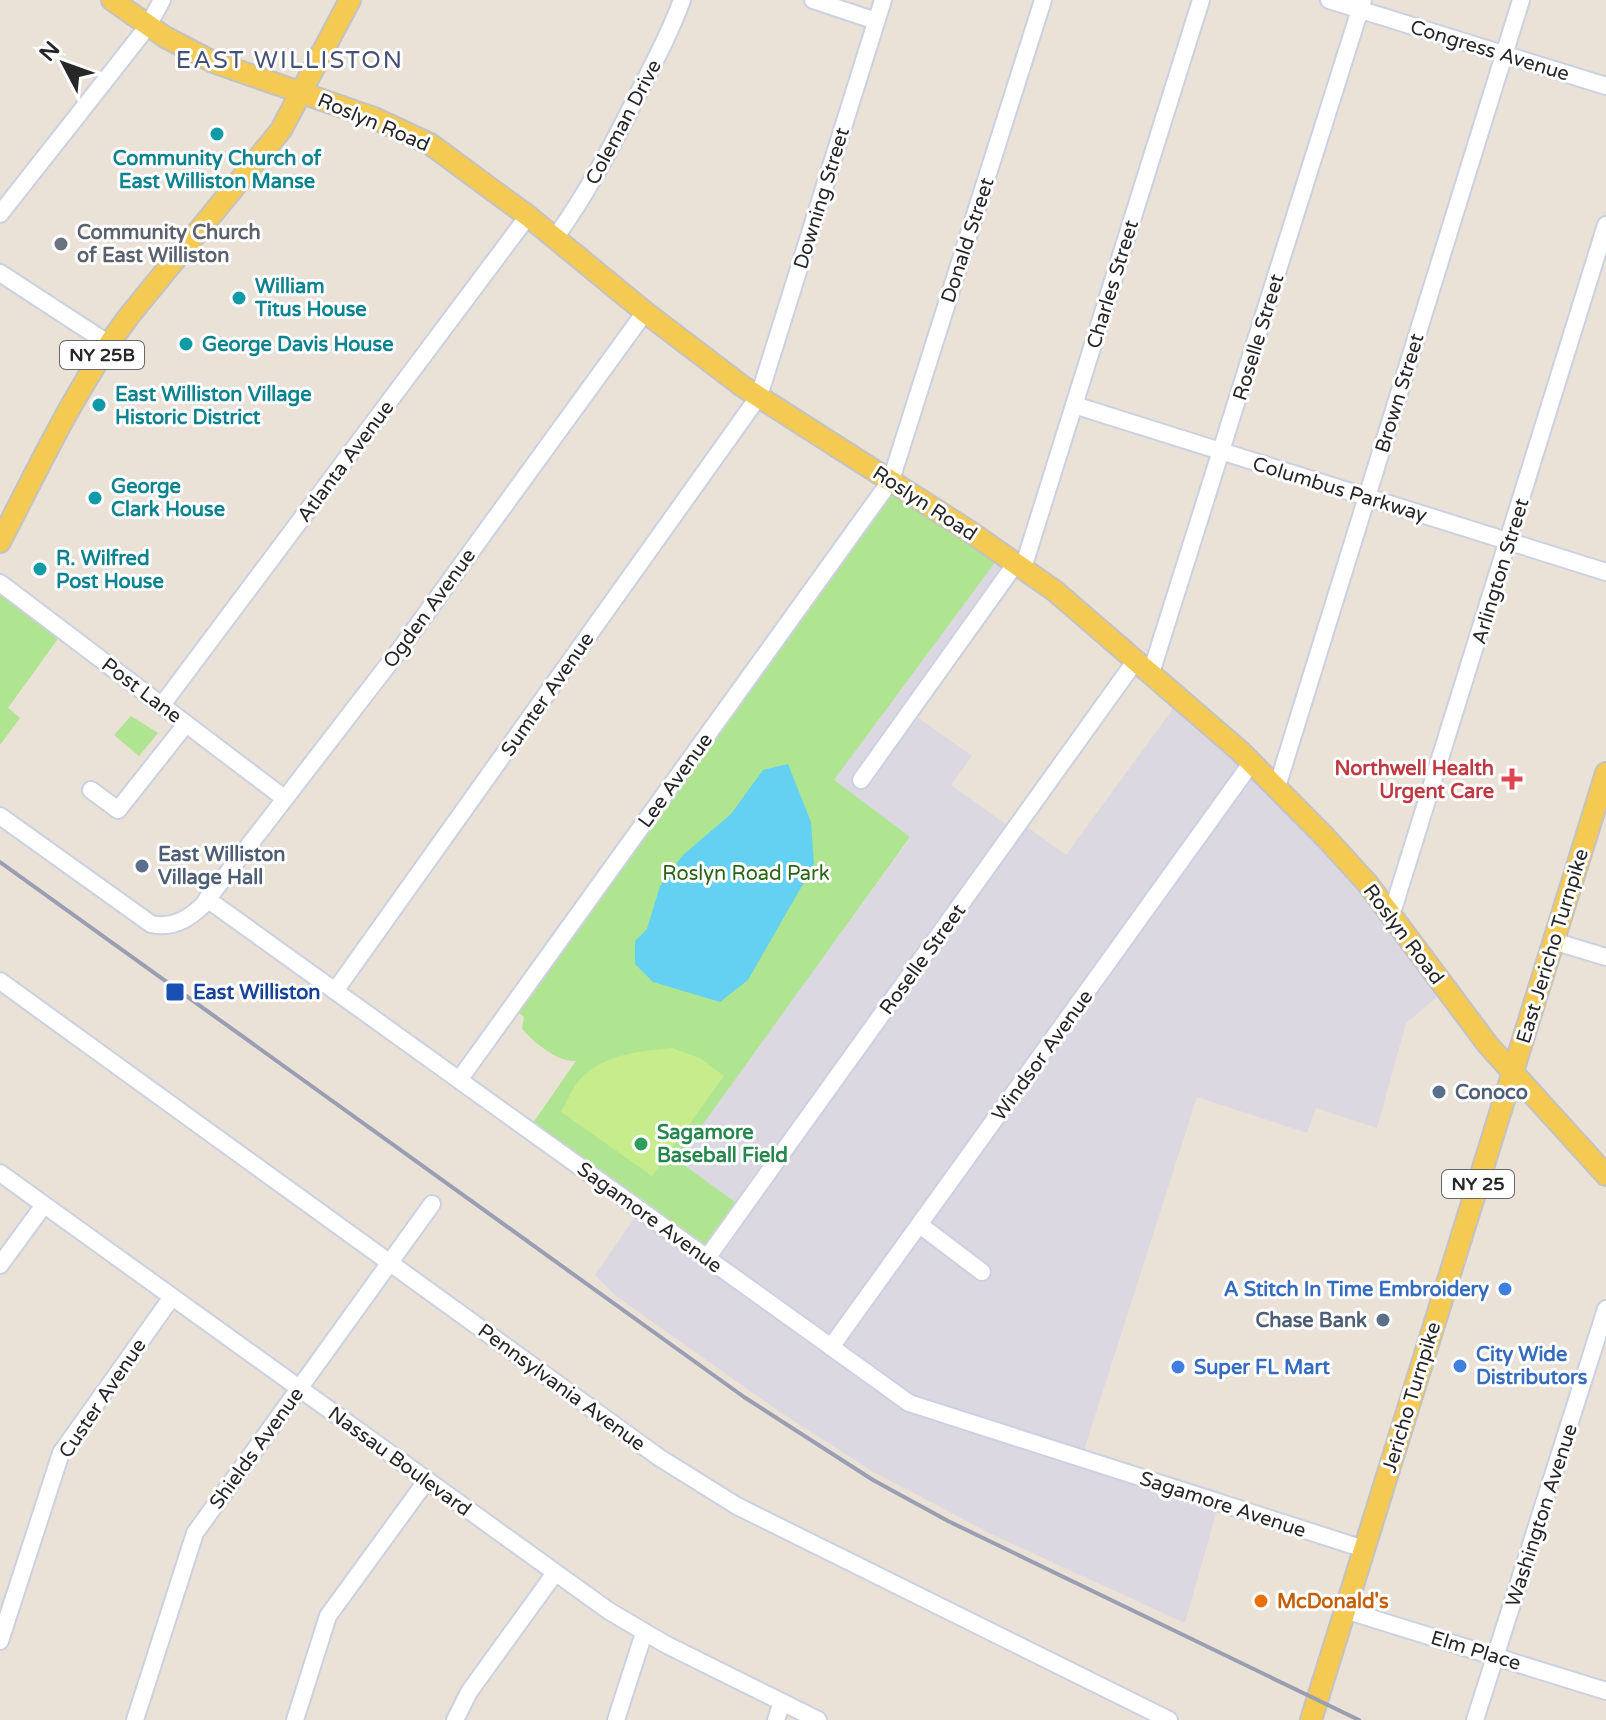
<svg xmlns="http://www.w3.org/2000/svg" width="1606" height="1720" viewBox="0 0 1606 1720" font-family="'Varela Round',sans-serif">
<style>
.industrial{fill:#dbd8e2}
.green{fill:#afe490}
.pitch{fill:#c6ec8b}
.water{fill:#64d1f2}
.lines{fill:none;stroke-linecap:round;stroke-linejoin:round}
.minor-casing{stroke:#ccd1e1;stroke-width:20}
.major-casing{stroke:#c3c3c3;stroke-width:24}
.minor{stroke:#fff;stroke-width:16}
.major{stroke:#f5ca52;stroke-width:20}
.rail{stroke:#9a9eb2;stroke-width:4}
.culture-dot{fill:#0f9aa8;stroke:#fff;stroke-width:3}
.worship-dot{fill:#6b7280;stroke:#fff;stroke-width:3}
.health-dot{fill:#e0444e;stroke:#fff;stroke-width:3}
.service-dot{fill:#5c6f8a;stroke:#fff;stroke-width:3}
.transit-dot{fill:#1a4fb4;stroke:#fff;stroke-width:3}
.leisure-dot{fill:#2e9e5b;stroke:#fff;stroke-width:3}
.shop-dot{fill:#3f7fe0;stroke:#fff;stroke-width:3}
.food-dot{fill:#e8710a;stroke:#fff;stroke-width:3}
.labels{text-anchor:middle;stroke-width:6;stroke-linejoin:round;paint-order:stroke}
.shield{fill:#fff;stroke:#686868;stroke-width:2}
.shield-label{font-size:18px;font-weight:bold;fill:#272727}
.street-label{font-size:20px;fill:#272727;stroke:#fff}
.culture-label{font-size:20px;font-weight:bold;fill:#0d838f;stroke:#fff;text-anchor:start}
.worship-label{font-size:20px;font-weight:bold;fill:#5b616d;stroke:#fff;text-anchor:start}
.health-label{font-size:20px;font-weight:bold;fill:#be3a42;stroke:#fff;text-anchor:end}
.service-label{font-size:20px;font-weight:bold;fill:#4e5e75;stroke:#fff;text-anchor:start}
.park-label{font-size:20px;fill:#296416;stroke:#fff}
.transit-label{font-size:20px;font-weight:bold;fill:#164399;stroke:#fff;text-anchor:start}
.leisure-label{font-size:20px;font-weight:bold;fill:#27864d;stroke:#fff;text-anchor:start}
.shop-label{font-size:20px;font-weight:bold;fill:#366cbe;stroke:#fff;text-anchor:start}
.food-label{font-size:20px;font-weight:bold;fill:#c56008;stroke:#fff;text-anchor:start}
.quarter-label{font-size:24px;letter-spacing:2px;fill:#465178;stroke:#fff}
</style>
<rect width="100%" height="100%" fill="#eae1d7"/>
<path class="industrial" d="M1002 553 1025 569 917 717 972 756 951 785 1014 830 1020 822 1066 855 1180 699 1254 764 1445 990 1406 1023 1377 1128 1316 1108 1307 1133 1197 1097 1084 1450 1222 1492 1185 1623 993 1535 872 1471 780 1412 616 1296 595 1275 640 1210 742 1207 676 1160 910 838 833 781Z"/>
<g class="green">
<path d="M891 481 1002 553 834 780 910 837 677 1160 742 1207 707 1256 528 1130 576 1061C557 1062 536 1044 522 1029L524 1017 511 1007Z"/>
<path d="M0 586 62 633 8 708 20 718 0 745Z"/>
<path d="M131 716 158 733 139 756 114 735Z"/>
</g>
<path class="pitch" d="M672 1048 700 1058 724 1076 652 1176 561 1112C567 1102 572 1087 581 1078 605 1054 640 1051 672 1048Z"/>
<path class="water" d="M788 764 811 822 814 865 748 980 720 1002 653 982 635 964V941L647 929 660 886 683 855 731 814 763 770Z"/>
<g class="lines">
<defs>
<g id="minor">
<path d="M813 0 876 21"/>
<path d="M1329 0 1606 86"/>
<path d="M0 214 148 26 162 0"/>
<path d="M555 238C588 192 613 144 638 94 654 63 670 33 682 0"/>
<path d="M0 273 109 344"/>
<path d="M1074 405 1606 572"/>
<path d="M1023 568 1201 0"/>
<path d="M0 583 284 798"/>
<path d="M1151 673 1363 0"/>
<path d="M162 705 528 216"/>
<path d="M861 780 1016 563"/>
<path d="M1277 787 1521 0"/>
<path d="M91 790 118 810 186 724"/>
<path d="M0 816 151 924C172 929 189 919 203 905L401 648 645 312"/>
<path d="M207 899 909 1403 1364 1549"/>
<path d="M1391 916 1606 225"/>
<path d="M1553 941 1606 957"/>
<path d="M0 981 660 1458 737 1506 1169 1720"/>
<path d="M335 991 759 396 883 0"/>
<path d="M459 1080 891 480 1043 0"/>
<path d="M0 1173 609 1611 665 1644 818 1720"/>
<path d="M920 1225 982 1272"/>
<path d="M707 1258 1136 660"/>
<path d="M0 1265 44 1205"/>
<path d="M831 1347 1252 762"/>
<path d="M1345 1610 1606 1691"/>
<path d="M0 1641 61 1453 172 1297"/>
<path d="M135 1720 195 1533 432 1204"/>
<path d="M295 1720 328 1616 427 1480"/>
<path d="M455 1720 469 1692 555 1573"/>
<path d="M616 1720 644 1633"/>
<path d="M776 1720 782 1702"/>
<path d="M1475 1720 1606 1309"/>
</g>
<g id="major">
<path d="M112 0 165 37 213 62 374 118 430 144 528 216 645 312 742 386 969 531 1055 591 1240 751 1326 838 1367 883 1488 1045 1606 1175"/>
<path d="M0 542C40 465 77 385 129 316L281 130 350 0"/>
<path d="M1311 1720 1606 773"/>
</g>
</defs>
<use href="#minor" class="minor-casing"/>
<use href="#major" class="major-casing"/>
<use href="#minor" class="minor"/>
<use href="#major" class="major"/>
<path class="rail" d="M0 862 744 1397 873 1480 948 1521 1359 1720"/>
</g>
<g class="culture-dot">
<circle cx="217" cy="134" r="8"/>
<circle cx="239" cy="298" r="8"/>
<circle cx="186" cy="344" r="8"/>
<circle cx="99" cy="405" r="8"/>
<circle cx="95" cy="498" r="8"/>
<circle cx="40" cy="569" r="8"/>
</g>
<circle class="worship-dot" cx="61" cy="244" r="8"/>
<path class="health-dot" d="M1508 767h8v8h8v8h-8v8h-8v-8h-8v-8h8z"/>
<g class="service-dot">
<circle cx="142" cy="866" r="8"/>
<circle cx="1439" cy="1092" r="8"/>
<circle cx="1383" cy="1320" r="8"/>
</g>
<rect class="transit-dot" x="165" y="982" width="20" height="20" rx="4"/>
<circle class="leisure-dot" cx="641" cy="1144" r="8"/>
<g class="shop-dot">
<circle cx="1505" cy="1289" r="8"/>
<circle cx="1460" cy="1366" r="8"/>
<circle cx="1178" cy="1367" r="8"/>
</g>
<circle class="food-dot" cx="1261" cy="1601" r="8"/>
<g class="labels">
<g class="shield">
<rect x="60" y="341" width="84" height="28" rx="6"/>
<rect x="1442" y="1170" width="72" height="28" rx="6"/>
</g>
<g class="shield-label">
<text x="102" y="361">NY 25B</text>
<text x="1478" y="1190">NY 25</text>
</g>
<g class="street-label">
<text transform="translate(1490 50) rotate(17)" y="7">Congress Avenue</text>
<text transform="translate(374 122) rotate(23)" y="7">Roslyn Road</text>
<text transform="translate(623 122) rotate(-62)" y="7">Coleman Drive</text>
<text transform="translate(821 198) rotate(-73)" y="7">Downing Street</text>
<text transform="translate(967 240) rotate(-72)" y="7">Donald Street</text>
<text transform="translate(1112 284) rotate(-73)" y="7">Charles Street</text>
<text transform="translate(1258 337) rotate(-73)" y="7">Roselle Street</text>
<text transform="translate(1399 393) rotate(-73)" y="7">Brown Street</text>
<text transform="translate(345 461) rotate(-53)" y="7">Atlanta Avenue</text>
<text transform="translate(1340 489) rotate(17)" y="7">Columbus Parkway</text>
<text transform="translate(925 503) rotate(33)" y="7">Roslyn Road</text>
<text transform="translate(1500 571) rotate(-73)" y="7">Arlington Street</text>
<text transform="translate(429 608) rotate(-54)" y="7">Ogden Avenue</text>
<text transform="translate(142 690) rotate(37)" y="7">Post Lane</text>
<text transform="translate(547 694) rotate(-55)" y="7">Sumter Avenue</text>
<text transform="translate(675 780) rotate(-54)" y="7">Lee Avenue</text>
<text transform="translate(1404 934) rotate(53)" y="7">Roslyn Road</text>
<text transform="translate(1552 946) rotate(-73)" y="7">East Jericho Turnpike</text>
<text transform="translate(922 959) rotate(-54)" y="7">Roselle Street</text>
<text transform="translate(1042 1055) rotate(-54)" y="7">Windsor Avenue</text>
<text transform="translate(650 1217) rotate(36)" y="7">Sagamore Avenue</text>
<text transform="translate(562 1387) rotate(36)" y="7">Pennsylvania Avenue</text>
<text transform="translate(1411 1397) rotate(-73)" y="7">Jericho Turnpike</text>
<text transform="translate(102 1398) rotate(-56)" y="7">Custer Avenue</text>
<text transform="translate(256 1448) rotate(-54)" y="7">Shields Avenue</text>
<text transform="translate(400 1461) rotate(36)" y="7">Nassau Boulevard</text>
<text transform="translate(1223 1504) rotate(18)" y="7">Sagamore Avenue</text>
<text transform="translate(1541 1515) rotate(-72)" y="7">Washington Avenue</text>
<text transform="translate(1476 1650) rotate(17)" y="7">Elm Place</text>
</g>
<g class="culture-label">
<text x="217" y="165" text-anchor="middle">Community Church of<tspan x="217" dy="23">East Williston Manse</tspan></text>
<text x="255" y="293">William<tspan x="255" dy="23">Titus House</tspan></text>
<text x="202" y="351">George Davis House</text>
<text x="115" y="401">East Williston Village<tspan x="115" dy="23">Historic District</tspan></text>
<text x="111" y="493">George<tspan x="111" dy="23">Clark House</tspan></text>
<text x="56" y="565">R. Wilfred<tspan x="56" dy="23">Post House</tspan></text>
</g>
<g class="worship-label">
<text x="77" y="239">Community Church<tspan x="77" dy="23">of East Williston</tspan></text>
</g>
<g class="health-label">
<text x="1494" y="775">Northwell Health<tspan x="1494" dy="23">Urgent Care</tspan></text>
</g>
<g class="service-label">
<text x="158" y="861">East Williston<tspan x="158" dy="23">Village Hall</tspan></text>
<text x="1455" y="1099">Conoco</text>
<text x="1367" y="1327" text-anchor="end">Chase Bank</text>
</g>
<g class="park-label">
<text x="746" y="880">Roslyn Road Park</text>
</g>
<g class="transit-label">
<text x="193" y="999">East Williston</text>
</g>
<g class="leisure-label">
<text x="657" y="1139">Sagamore<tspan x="657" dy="23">Baseball Field</tspan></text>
</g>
<g class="shop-label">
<text x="1489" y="1296" text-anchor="end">A Stitch In Time Embroidery</text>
<text x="1476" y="1361">City Wide<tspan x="1476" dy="23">Distributors</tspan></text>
<text x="1194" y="1374">Super FL Mart</text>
</g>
<g class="food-label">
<text x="1277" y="1608">McDonald's</text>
</g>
<g class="quarter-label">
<text x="290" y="68">EAST WILLISTON</text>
</g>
</g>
<g transform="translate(64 64) rotate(311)" stroke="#ffffff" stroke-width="6" paint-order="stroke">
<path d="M0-6L14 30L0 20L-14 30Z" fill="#272727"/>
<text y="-12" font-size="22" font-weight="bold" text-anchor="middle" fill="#272727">N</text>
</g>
</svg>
